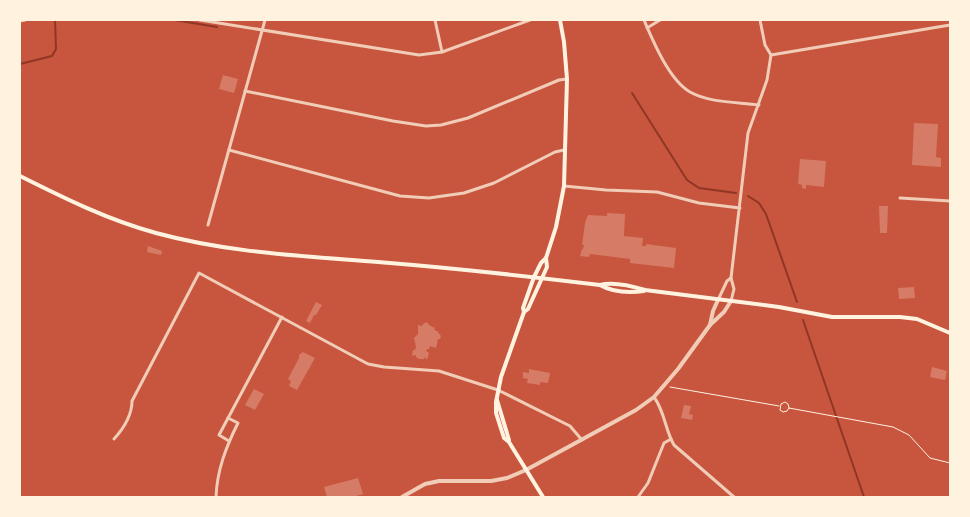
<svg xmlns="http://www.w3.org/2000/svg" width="970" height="517" viewBox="0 0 970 517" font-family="'Times New Roman',serif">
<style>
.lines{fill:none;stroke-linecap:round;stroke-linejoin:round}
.stream{stroke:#8f3625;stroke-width:2}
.building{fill:#d67c66}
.path{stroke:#fff3e0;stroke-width:1}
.minor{stroke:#f1ccb7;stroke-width:3}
.tertiary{stroke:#f1ccb7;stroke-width:4}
.secondary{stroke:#fff3e0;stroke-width:4}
</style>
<rect width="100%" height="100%" fill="#c8553d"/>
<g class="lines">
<g class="stream">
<path d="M174 20 217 27"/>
<path d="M20 64 52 56 56 49 55 20"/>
<path d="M632 93 687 180 699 188 736 193"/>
<path d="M748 196 759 203 766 214 797 302"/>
<path d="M803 320 864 497"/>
</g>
</g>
<g class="building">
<path d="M223 75 238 79 234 93 219 89Z"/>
<path d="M914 123 938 124 936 157 941 158V167L912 165Z"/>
<path d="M800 159 826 161 824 187 806 185V189L802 188V185L798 184Z"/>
<path d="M879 206H888L887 233H880Z"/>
<path d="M607 213 625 214 624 236 643 238 642 246H646V244L676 248 674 268 630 263V259L590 254 589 257 580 256 582 249H583L584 245H582L585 223 588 215 607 216Z"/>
<path d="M148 246 162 251 161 255 147 252Z"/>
<path d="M914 287 915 298 899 299 898 288Z"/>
<path d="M316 302 322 305 316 315H314L310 323 306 321Z"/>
<path d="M427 322 429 325 435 328 434 330 437 331 441 336 440 339H438L436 348 430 346 429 349H427L426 351 429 353 427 360 425 357 424 359H419L416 357V355L412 356 413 350H415L416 347 414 338 418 334V325L422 326 423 324Z"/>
<path d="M303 352 315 358 297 390 289 386 291 381 288 379 299 358V355Z"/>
<path d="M932 367 947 371 945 380 930 377Z"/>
<path d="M529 369 550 373 548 383 540 382V385L527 383 528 379 523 378V372L529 373Z"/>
<path d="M254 389 264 394 255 410 245 405Z"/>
<path d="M684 405 691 406 689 414 693 415 692 420 681 418Z"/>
<path d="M358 478 363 494 353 497H327L324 487Z"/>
</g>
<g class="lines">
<g class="path">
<path d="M670 387 779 406"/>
<path d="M789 408 788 404 785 402 781 404 780 410 783 412 787 411 789 408 893 427 909 435 930 458 950 463"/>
</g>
<g class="minor">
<path d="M200 20 419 55 442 52 530 20"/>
<path d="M435 20 442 52"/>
<path d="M644 20C653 41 669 80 690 92 710 103 736 102 759 105"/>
<path d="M20 21 25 20"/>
<path d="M647 28 660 20"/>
<path d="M771 55 950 25"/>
<path d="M245 91 393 121 426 126 441 125 468 118 559 80 567 79"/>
<path d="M229 150 400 196 429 198 464 193 494 183 555 152 564 150"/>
<path d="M564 186 606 190 657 192 699 203 740 208"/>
<path d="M900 198 950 201"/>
<path d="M208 225 265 20"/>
<path d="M718 300 727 281 731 278"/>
<path d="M731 301 734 289 731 278 748 133 767 80 771 55 765 45 760 20"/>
<path d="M654 397C665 412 665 430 674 445L734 497"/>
<path d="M114 439C124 428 132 416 132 401L199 273 368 364 384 367 439 371 498 390 570 426 582 440"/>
<path d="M229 441 219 435 282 317"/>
<path d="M216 497C217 470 226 447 238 423L228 418"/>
<path d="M638 497 648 483 664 443 671 439"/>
</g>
<g class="tertiary">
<path d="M710 325 713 311 718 300"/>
<path d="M402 497 425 484 439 481H491L507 478 526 470 636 410 654 397 678 369 710 325 724 312 731 301"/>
</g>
<g class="secondary">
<path d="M20 176C64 198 108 220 156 233 229 253 303 256 378 262 452 268 526 276 600 285 614 281 632 286 645 290L779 307 832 317H900L917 319 950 333"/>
<path d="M600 285C614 293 629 293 644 291"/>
<path d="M524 312 523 308 534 277 541 263 546 258 556 227 564 186 567 79 564 42 560 20"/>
<path d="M497 400 509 440"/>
<path d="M543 497 509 442 504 438 496 413V402L501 377 524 312 528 309 547 267 546 258"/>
</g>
</g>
<rect width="970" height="517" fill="none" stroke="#fff3e0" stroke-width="42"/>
</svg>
